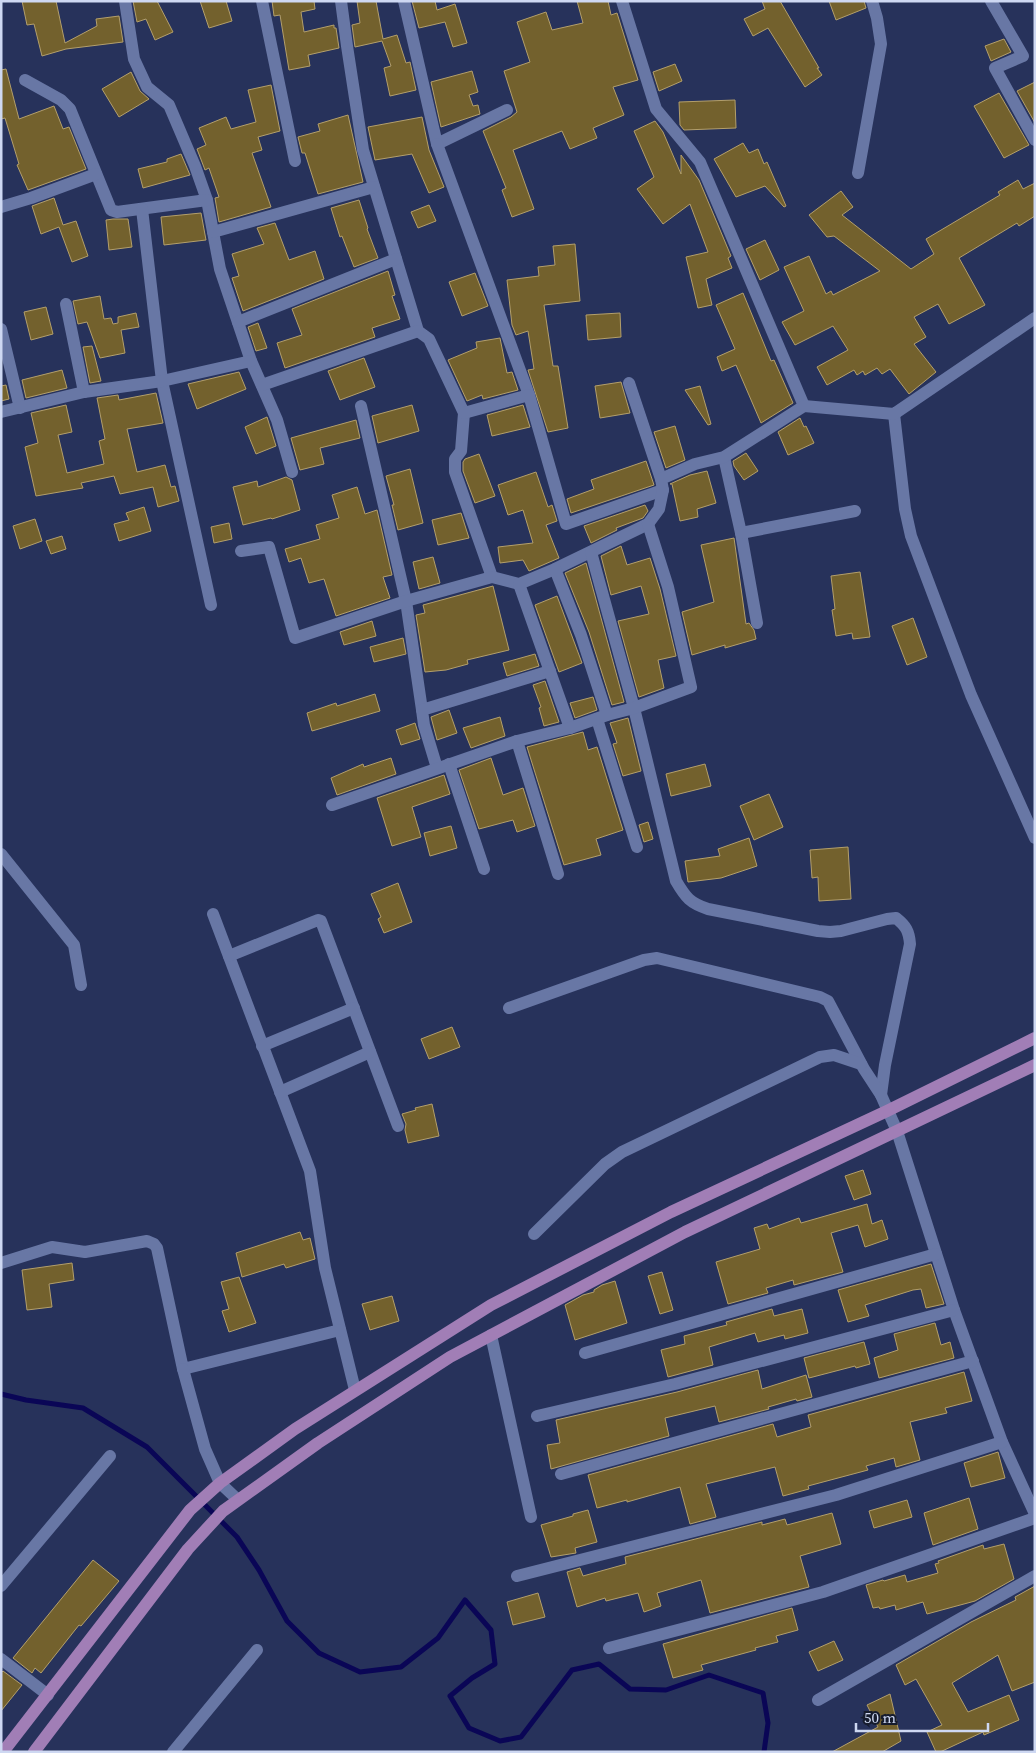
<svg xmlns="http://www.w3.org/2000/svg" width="1036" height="1753" viewBox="0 0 1036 1753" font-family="'Source Serif 4',serif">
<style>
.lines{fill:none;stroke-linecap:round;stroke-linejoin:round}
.stream{stroke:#0a0656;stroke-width:5}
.building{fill:#73612d;stroke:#b39f6b}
.minor{stroke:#6877a5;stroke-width:12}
.major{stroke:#a17eb6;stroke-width:12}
</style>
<rect width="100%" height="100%" fill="#27325b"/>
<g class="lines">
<path class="stream" d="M1 1394 26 1400 83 1408 147 1447 237 1537 259 1570 287 1621 319 1653 360 1672 401 1667 438 1638 465 1600 491 1630 495 1664 472 1678 450 1696 469 1728 500 1741 521 1737 572 1670 599 1664 630 1689 666 1690 709 1675 763 1693 768 1723 764 1752"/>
</g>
<g class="building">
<path d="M22 1H56L65 43 97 26 96 19 119 16 123 42 66 49 42 56 34 24 27 25Z"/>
<path d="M133 1H157L173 32 155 40 146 19 137 22Z"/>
<path d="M200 1H226L232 21 209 28Z"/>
<path d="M272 1H314L315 9 301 12 304 32 334 25V28H336L339 48 308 55 310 66 289 70 280 15 274 16Z"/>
<path d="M357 1H376L383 39 397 35 406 63 410 62 416 90 390 96 384 68 391 66 382 41 355 47 352 25 360 23Z"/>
<path d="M412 1H435L437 10 455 4 467 43 453 47 445 22 419 28Z"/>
<path d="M577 1H608L611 15 617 13 638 80 613 87 624 115 593 128 597 138 570 149 562 131 513 150 534 209 512 217 502 190 506 188 483 131 511 117 517 112 504 71 530 62 517 22 546 12 552 30 583 23Z"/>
<path d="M762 1H780L819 68H817L822 75 805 87 768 28 753 36 744 19 765 9Z"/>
<path d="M829 1H864L866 8 836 20Z"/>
<path d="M1004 39 1011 52 991 61 985 46Z"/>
<path d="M675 64 682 81 659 91 653 72Z"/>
<path d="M6 69 19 119 54 106 63 129 69 127 86 169 28 190 17 165 19 164 5 118 1 119V70Z"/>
<path d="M472 71 478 92 469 95 473 106 478 105 480 114 441 127 431 82Z"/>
<path d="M131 72 140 91 149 99 119 117 102 89Z"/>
<path d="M1035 82V123L1017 91Z"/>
<path d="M271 85 280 131 258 137 262 150 252 153 271 207 219 222 215 198 219 197 209 168 205 170 197 149 206 145 199 128 226 117 231 129 256 122 248 90Z"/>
<path d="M999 93 1029 145 1004 158 974 106Z"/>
<path d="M735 100 736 128 684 130 680 125 679 102Z"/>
<path d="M348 115 363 182 318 194 305 153H302L298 137 320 131 318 124Z"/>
<path d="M422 117 429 150 444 187 429 193 412 154 375 160 368 127Z"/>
<path d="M655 121 663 132 681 174V155L699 180 731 256 728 258 732 268 706 279 712 305 698 308 686 257 708 252 690 204 663 224 637 189 654 177 634 131Z"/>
<path d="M743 143 749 153 758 149 764 164 767 162 786 206 784 207 765 186 736 197 714 159Z"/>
<path d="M181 154 190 175 143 188 138 169 167 162V159Z"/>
<path d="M1018 180 1023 189 1035 183V216L1019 226 1017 223 959 258 985 305 949 324 938 304 914 317 926 337 914 344 936 372 909 394 890 369 882 374 877 368 865 375 863 371 857 375 854 370 827 385 817 367 848 350 833 326 795 345 782 322 804 311 784 267 809 256 826 294 831 291 833 295 880 271 834 236 827 237 809 215 841 191 853 207 842 215 911 269 934 254 926 239 1000 195 998 192Z"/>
<path d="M54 198 63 225 76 221 88 256 72 262 59 227 41 234 32 206Z"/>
<path d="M359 200 368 228 367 229 378 258 354 267 342 236 340 237 331 208Z"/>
<path d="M429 205 436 221 418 228 411 212Z"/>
<path d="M201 213 206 240 164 245 161 217Z"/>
<path d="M113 219H128L132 247 109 250 106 220Z"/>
<path d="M275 223 289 260 315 251 324 279 243 311 232 278 239 276 232 254 264 244 257 228Z"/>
<path d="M765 240 779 270 760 280 746 249Z"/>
<path d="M575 244 580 301 544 305 553 366H558L568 428 548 432 528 370 534 369 528 331 516 335 512 325 507 280 539 276 538 267 555 265 553 246Z"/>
<path d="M388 271 395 295 392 296 400 319 372 328 375 337 285 368 277 343 302 335 292 309Z"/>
<path d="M475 273 488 306 462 316 449 282Z"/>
<path d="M743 293 771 361 774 360 793 403 761 423 736 365 722 371 717 357 735 349 716 305Z"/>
<path d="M100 296 104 319 111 318 113 324 118 323V317L136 313 139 327 121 330 125 353 100 358 87 322 78 324 73 301Z"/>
<path d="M46 307 53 334 31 340 24 312Z"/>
<path d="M620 313 621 337 588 340 586 315Z"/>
<path d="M258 323 267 348 256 351 248 327Z"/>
<path d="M500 338 507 373 512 372 518 390 483 399 482 395 467 401 448 360 477 348 476 342Z"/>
<path d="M92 346 101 381 90 383 83 347Z"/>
<path d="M364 358 375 387 340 400 328 371Z"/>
<path d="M62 370 67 388 26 398 22 380Z"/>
<path d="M239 372 246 389 197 409 188 384Z"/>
<path d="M621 382 630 413 600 418 595 386Z"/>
<path d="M6 385 9 399 1 401V386Z"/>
<path d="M700 386 711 424 708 425 685 390Z"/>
<path d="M156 393 163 423 127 429 137 472 165 465 171 487 175 486 179 501 158 507 153 487 120 494 114 476 81 483 83 488 36 496 25 447 38 443 31 413 66 405 72 432 58 435 67 473 104 464 99 441 105 439 97 398 118 395 119 400Z"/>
<path d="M412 405 419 431 378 443 372 416Z"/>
<path d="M523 405 530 427 492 436 487 415Z"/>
<path d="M267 417 276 446 256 454 245 427Z"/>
<path d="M800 418 804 427 806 426 814 443 788 455 778 432Z"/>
<path d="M356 420 360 438 320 448 324 464 300 470 291 438Z"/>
<path d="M675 426 685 460 666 468 654 432Z"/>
<path d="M746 453 758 471 744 480 734 466 733 461Z"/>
<path d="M479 454 495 496 475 503 463 471V462L465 459Z"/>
<path d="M646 461 654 485 571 513 567 499 594 489 591 480Z"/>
<path d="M410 469 423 523 398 530 392 505H394L386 476Z"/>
<path d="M707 471 716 503 697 509 698 517 680 521 672 484H670L690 475Z"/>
<path d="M536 472 548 507 552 505 557 521 546 525 559 558 529 571 523 560 500 563 498 547 533 543 523 510 508 515 498 485Z"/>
<path d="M286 477 292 480 300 510 272 519 271 518 243 525 233 487 257 481 258 487Z"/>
<path d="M357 487 365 514 377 510 392 575 383 577 390 598 336 616 324 579 309 583 301 558 289 562 285 549 320 539 316 525 339 518 332 495Z"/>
<path d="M645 505 648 511 643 518 616 528 617 530 591 543 584 526Z"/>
<path d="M144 507 151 531 119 541 114 524 129 520 126 513Z"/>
<path d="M461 513 469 538 438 545 432 520Z"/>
<path d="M35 519 42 541 20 549 13 526Z"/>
<path d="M229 523 232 539 214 543 211 527Z"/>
<path d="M62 536 66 549 51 554 46 541Z"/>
<path d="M734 538 746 624 749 623 754 630 756 639 725 648V645L692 655 682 612 714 602 701 545Z"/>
<path d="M621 546 627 565 650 558 660 589 676 656 658 660 664 688 639 697 618 621 649 614 641 586 611 595 601 556Z"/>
<path d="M433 557 440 583 419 589 413 562Z"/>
<path d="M586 563 624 702 612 705 589 632 565 573Z"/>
<path d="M860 572 870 637 853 639 852 633 836 636 832 610 835 609 831 576Z"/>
<path d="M493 586 509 650 467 660 468 664 446 670 425 672 416 615 425 613 423 605Z"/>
<path d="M557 596 582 663 559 672 535 605Z"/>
<path d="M913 618 927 657 907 665 892 626Z"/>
<path d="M372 621 376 636 344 645 340 632Z"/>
<path d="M403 638 406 654 374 662 370 647Z"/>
<path d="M535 654 539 666 507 676 503 663Z"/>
<path d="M545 681 559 722 544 726 539 708 541 707 533 685Z"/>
<path d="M375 694 380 711 312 731 307 713 336 703 337 706Z"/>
<path d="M593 697 597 710 575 718 570 703Z"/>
<path d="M449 710 457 733 437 740 431 717Z"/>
<path d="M500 717 505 736 471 748 463 728Z"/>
<path d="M628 718 641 771 623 776 613 744 617 743 610 723Z"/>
<path d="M415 723 420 739 401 745 396 730Z"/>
<path d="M583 732 588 750 597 747 623 830 596 839 601 855 564 865 527 747Z"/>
<path d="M391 758 396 774 337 795 331 778 363 764 364 767Z"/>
<path d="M491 758 503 795 523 788 535 826 517 832 513 820 479 829 459 770Z"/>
<path d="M705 764 711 786 671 796 666 774Z"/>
<path d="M444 775 450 794 412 807 421 837 392 846 377 798Z"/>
<path d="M769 794 783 827 754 840 740 806Z"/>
<path d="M648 822 653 839 644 842 639 825Z"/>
<path d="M451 826 457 848 430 856 424 833Z"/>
<path d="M749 838 757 866 721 878 688 882 685 861 720 856 718 849Z"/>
<path d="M848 847 851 899 819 901 818 877 812 878 810 850Z"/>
<path d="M398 883 412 922 384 933 378 919 381 917 371 894Z"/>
<path d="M452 1027 460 1047 429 1059 421 1039Z"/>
<path d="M432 1104 439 1136 408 1143 405 1130 406 1124 402 1114 416 1110 415 1108Z"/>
<path d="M863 1170 871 1194 854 1200 845 1176Z"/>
<path d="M867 1204 872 1224 882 1220 888 1239 865 1247 858 1225 831 1233 843 1272 794 1285 793 1280 766 1288 768 1293 728 1304 716 1262 760 1249 754 1228 767 1224 769 1229 799 1218 801 1223Z"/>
<path d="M300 1232 303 1240 310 1238 315 1259 286 1268 284 1264 242 1277 236 1253Z"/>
<path d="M72 1263 74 1280 49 1284 52 1307 27 1310 22 1270Z"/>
<path d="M931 1264 944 1304 926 1308 921 1289 913 1290 865 1305 869 1316 848 1322 838 1290Z"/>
<path d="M662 1272 673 1310 660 1314 648 1276Z"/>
<path d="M239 1277 256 1323 229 1332 222 1311 229 1309 221 1282Z"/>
<path d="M615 1281 627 1323 575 1340 565 1305 583 1295 594 1292V1290L602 1285Z"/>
<path d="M392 1296 399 1321 370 1330 362 1304Z"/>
<path d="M772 1309 774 1316 802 1309 808 1333 785 1339 784 1335 758 1342 755 1333 709 1347 713 1365 668 1377 661 1350 685 1344 684 1336 727 1325 726 1322Z"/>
<path d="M935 1323 941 1345 950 1342 954 1358 879 1378 874 1358 898 1350 894 1334Z"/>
<path d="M864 1342 870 1364 856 1368 855 1366 809 1378 804 1358Z"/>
<path d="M758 1370 762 1389 806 1375 812 1397 797 1401 796 1399 768 1407 769 1409 719 1422 715 1406 665 1418 669 1436 551 1469 547 1445 560 1443 556 1420 677 1392Z"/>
<path d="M964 1372 972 1401 945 1408 947 1413 910 1422 920 1460 896 1467 894 1458 866 1466 868 1470 808 1486 809 1489 783 1496 775 1467 706 1484 716 1517 690 1524 680 1487 627 1502V1500L597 1508 588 1475 773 1424 777 1437 811 1427 808 1415Z"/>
<path d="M998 1452 1005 1478 971 1487 964 1463Z"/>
<path d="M969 1498 978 1529 933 1545 924 1513Z"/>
<path d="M907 1500 912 1517 874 1528 869 1511Z"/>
<path d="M588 1510 597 1542 575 1548 576 1553 551 1557 541 1525 573 1516V1514Z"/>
<path d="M832 1513 841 1544 800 1556 809 1587 710 1613 701 1580 657 1593 661 1606 644 1612 638 1593 606 1601 605 1598 577 1607 567 1572 580 1568 583 1576 626 1564 625 1557 762 1522V1525L785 1519 787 1525Z"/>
<path d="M1004 1544 1014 1579 975 1601 927 1614 923 1602 896 1610 895 1605 880 1609 879 1607 873 1608 866 1585 883 1580 884 1581 905 1575 907 1582 938 1573 935 1564 939 1563 938 1561 983 1545 984 1549Z"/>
<path d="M93 1560 119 1581 81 1626 79 1625 41 1673 35 1668 32 1673 13 1658Z"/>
<path d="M1035 1586V1682L1012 1691 998 1655 952 1683 968 1712 1009 1695 1019 1720 984 1735 983 1732 940 1752H936L927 1732 942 1725 916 1679 905 1685 896 1665 971 1622 1016 1600 1015 1597Z"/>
<path d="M538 1593 545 1617 513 1625 507 1602Z"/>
<path d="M792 1608 798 1630 776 1636 778 1642 755 1648 756 1650 701 1665 703 1670 673 1678 663 1644Z"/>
<path d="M834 1641 843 1660 818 1671 809 1652Z"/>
<path d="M3 1671 22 1685 1 1711V1673Z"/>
<path d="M890 1694 901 1741 882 1752H832L878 1727 867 1705Z"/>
</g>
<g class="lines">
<g class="minor">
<path d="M125 1 134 59 147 87 169 105 195 166 207 200 220 269 251 361 277 420 292 472"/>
<path d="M262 1 295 161"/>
<path d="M341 1 347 46 363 150 418 331 429 339 464 413 461 451 455 459V472L492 577"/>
<path d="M404 1 437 144 507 110"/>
<path d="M622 1 656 109 700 162 804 406"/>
<path d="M991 1 1023 56 995 68 1035 140"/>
<path d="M25 80 61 100 70 109 111 210 117 212 207 200"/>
<path d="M437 144 529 395"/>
<path d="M858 173 881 44 877 18 872 1"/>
<path d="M1 207 31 198 96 174"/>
<path d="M142 209 162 381 211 605"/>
<path d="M213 232 374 187"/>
<path d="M66 304 84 392"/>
<path d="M238 322 396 259"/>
<path d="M1 329 20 408"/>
<path d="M629 383 661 479"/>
<path d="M262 385 418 331"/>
<path d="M361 406 406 601 422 710"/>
<path d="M1 412 84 392 162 381 251 361"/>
<path d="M464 413 529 395 566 524 663 490"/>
<path d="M894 414 905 509 911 536 971 695 1035 838"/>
<path d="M724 457 741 533 757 623"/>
<path d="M741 533 855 511"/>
<path d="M241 551 269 547 295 638 406 601 492 577 519 584 555 569 648 524 659 509 663 490 661 479 695 464 724 457 804 406 894 414 1035 318"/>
<path d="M591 552 634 708 676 881C686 898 690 903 708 909L818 931 830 932 841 931 887 919 896 918C906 926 909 931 910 944L885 1065 881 1095"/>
<path d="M555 569 581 635 607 715"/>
<path d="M519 584 570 728"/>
<path d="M597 719 637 847"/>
<path d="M517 741 558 874"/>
<path d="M449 764 484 869"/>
<path d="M437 768 424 725 422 710 550 671"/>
<path d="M332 805 517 741 570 728 607 715 634 708 691 687 668 587 648 524"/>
<path d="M1 854 74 945 81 985"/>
<path d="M213 914 310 1171 325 1268 355 1390"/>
<path d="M229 956 313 922 318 920 321 921 398 1126"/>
<path d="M509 1008 644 960 657 958 820 997 828 1001 864 1069 881 1095 897 1131 954 1310 1002 1442 1035 1514"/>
<path d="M262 1046 354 1008"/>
<path d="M280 1092 370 1052"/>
<path d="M534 1234 605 1164 622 1152 820 1057 834 1055 861 1064"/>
<path d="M1 1263 52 1247 85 1252 147 1241 154 1244 157 1248 183 1369 340 1330"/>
<path d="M491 1335 531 1517"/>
<path d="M585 1353 936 1254"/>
<path d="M183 1369 205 1449 220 1483 237 1499"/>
<path d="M537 1416 675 1384 954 1310"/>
<path d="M561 1474 973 1361"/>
<path d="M517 1576 836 1495 1002 1442"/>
<path d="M1 1586 110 1456"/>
<path d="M609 1648 823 1592 1035 1518"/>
<path d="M1 1659 48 1695"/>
<path d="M818 1700 1035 1576"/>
<path d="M173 1752 257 1650"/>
</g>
<g class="major">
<path d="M3 1752 190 1510 220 1483 295 1429 491 1305 671 1212 887 1111 1035 1038"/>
<path d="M34 1752 188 1549 223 1511 318 1443 450 1357 685 1232 1035 1065"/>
</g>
</g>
<rect width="1036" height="1753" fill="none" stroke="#ced8f2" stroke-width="5"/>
<path d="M856 1723v8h132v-8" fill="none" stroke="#ced8f2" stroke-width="2.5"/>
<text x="864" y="1723" font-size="15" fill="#ced8f2" stroke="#161c2e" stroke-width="4" paint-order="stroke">50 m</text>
</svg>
